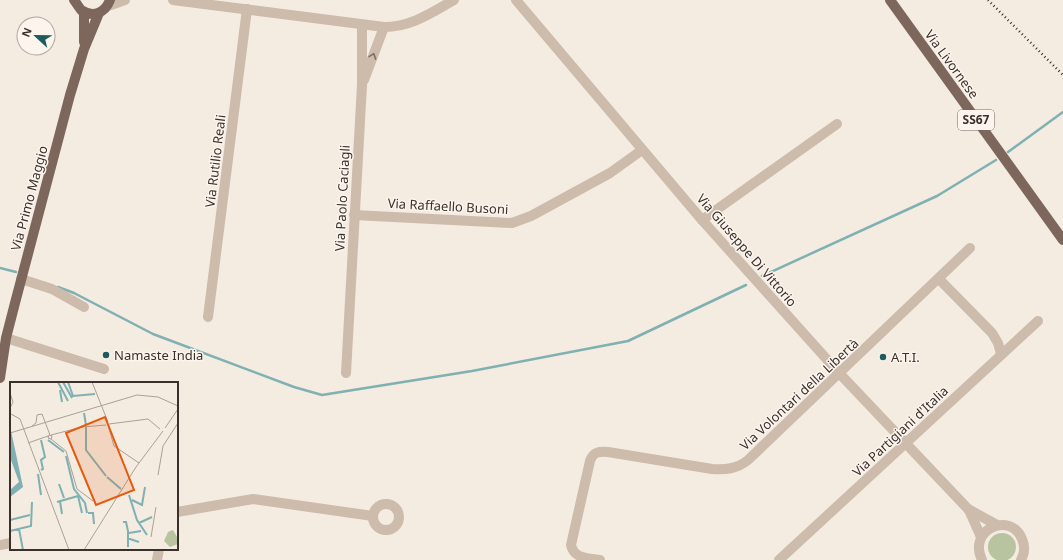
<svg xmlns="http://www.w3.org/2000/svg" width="1063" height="560" viewBox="0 0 1063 560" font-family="'Noto Sans',sans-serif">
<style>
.green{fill:#b8c4a0}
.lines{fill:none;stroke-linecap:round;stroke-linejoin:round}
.stream{stroke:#7fb0b2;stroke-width:2.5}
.minor{stroke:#cdbbac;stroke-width:10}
.major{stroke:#7d675c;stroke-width:10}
.rail{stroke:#3b302b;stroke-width:2.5;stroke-dasharray:1 3;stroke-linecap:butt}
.oneway{stroke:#7d6f65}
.poi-dot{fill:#1f5a5e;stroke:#fbf5ee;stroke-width:1.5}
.labels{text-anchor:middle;stroke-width:3;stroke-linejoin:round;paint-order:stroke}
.shield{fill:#fbf5ee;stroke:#756b66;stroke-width:1}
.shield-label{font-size:12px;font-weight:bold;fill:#3b302b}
.street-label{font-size:13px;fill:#3b302b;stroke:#fbf5ee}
.poi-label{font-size:13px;fill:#3b302b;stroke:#fbf5ee;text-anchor:start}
.inset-river{fill:none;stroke:#7fb0b2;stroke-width:2}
.inset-road{fill:none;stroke:#aaa098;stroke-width:1}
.view{fill:#e8590c;fill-opacity:0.15;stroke:#e8590c;stroke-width:2}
.inset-edge{fill:none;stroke:#3b302b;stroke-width:2}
</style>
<rect width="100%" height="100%" fill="#f4ebe1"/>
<circle class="green" cx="1002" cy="547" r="14"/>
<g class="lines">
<g class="stream">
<path d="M1008 152 1063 112"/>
<path d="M0 268 16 272"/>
<path d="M762 276 937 196 996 160"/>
<path d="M58 287 74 293 153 334 294 387 322 395 472 371 628 341 746 285"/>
</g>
<g class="minor">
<path d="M173 0 384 27C411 27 431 13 454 0"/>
<path d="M516 0 702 220 840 374 968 509 997 525"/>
<path d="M108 6 125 0"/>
<path d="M364 80 384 27"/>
<path d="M354 215 512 223 531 216 610 173 642 150"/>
<path d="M702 220 837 124"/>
<path d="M21 279 52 289 84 307"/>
<path d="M939 279 992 333 998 343 1001 354"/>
<path d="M208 317 247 9"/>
<path d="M6 338 104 369"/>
<path d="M346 373 362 85V26"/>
<circle cx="386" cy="517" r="13"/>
<path d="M969 510 981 537"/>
<path d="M177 512 253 499 373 516"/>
<path d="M0 545 11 543"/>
<path d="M157 560 159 549"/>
<path d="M600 560C588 558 574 559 571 545L590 461C593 452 599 451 608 452L712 469C725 470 737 469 748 460L970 248"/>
<path d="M779 560 1038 321"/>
<path d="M982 560C967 529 1011 511 1022 539 1025 546 1025 553 1021 560"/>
</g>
<g class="major">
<path d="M74 0 81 10C93 18 105 13 110 0"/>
<path d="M890 0 1063 240"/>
<path d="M84 42V12"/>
<path d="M0 378 6 338 15 303 70 95 84 49 99 13"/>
</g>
<path class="rail" d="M988 0 1063 75"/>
</g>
<defs><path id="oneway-chevron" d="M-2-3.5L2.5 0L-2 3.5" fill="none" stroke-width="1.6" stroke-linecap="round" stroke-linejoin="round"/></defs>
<use class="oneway" href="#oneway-chevron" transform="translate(373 56) rotate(-70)"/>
<g class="poi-dot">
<circle cx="106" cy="355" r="4"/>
<circle cx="883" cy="357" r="4"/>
</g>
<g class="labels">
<rect class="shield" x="958" y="110" width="36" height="20" rx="3"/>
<g class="shield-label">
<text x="976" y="124">SS67</text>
</g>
<g class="street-label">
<text transform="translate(952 64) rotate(54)" y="5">Via Livornese</text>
<text transform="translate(215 161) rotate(-83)" y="5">Via Rutilio Reali</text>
<text transform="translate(29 198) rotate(-75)" y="5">Via Primo Maggio</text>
<text transform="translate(342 198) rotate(-87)" y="5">Via Paolo Caciagli</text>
<text transform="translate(448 206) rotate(3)" y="5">Via Raffaello Busoni</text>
<text transform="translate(747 250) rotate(49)" y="5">Via Giuseppe Di Vittorio</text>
<text transform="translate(799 394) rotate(-43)" y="5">Via Volontari della Libertà</text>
<text transform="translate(900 431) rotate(-43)" y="5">Via Partigiani d'Italia</text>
</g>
<g class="poi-label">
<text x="114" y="360">Namaste India</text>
<text x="891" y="362">A.T.I.</text>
</g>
</g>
<g transform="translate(10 382)">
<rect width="168" height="168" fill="#f4ebe1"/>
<path d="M163 148 167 155 168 162 160 165 154 159 158 150Z" fill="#b8c4a0"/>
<path d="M0 44 13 105 0 115V108L9 100 1 78Z" fill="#7fb0b2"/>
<path class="inset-river" d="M48 0 58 19M53 0 62 16M58 0 63 14 85 12M50 8 52 20M74 31 76 43M76 45V68L96 94M38 58 54 70M56 74 64 107 75 121 77 131M31 88 33 87 31 78 35 75 31 58M28 92 31 113M97 95 111 107M49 102 54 116M119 113 127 138 137 153M68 114 72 131M122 118 132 123 135 105M50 119 52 132M47 120 68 114M78 131H83L84 142M0 138 20 133M113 140H116L118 149V165M129 141 142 135M9 147 13 168M0 149 21 144 22 120M119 151 131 149M117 156 129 160"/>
<path class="inset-road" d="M82 0 98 40M0 11 3 20 0 26M1 32 10 37 59 168M99 42 138 37 150 47M98 43 104 64 129 81M22 44 26 41 27 33 32 32 40 53M155 46 168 27M0 51 127 13 148 15 168 24M39 53 42 54 41 57 38 56ZM41 53 72 45 96 43M41 57 56 69 67 107 83 119M18 61 38 54M148 93 153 64 168 41M141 155 146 125M74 168 126 85 153 49"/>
<path class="view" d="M95 35 124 108 86 123 56 51Z"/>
<rect width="168" height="168" class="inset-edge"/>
</g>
<g transform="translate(36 36) rotate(292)"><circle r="19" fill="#fbf5ee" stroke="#aea6a0"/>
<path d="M0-3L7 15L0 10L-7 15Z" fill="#1f5a5e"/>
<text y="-6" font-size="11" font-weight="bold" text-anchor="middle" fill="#3b302b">N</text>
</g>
</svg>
